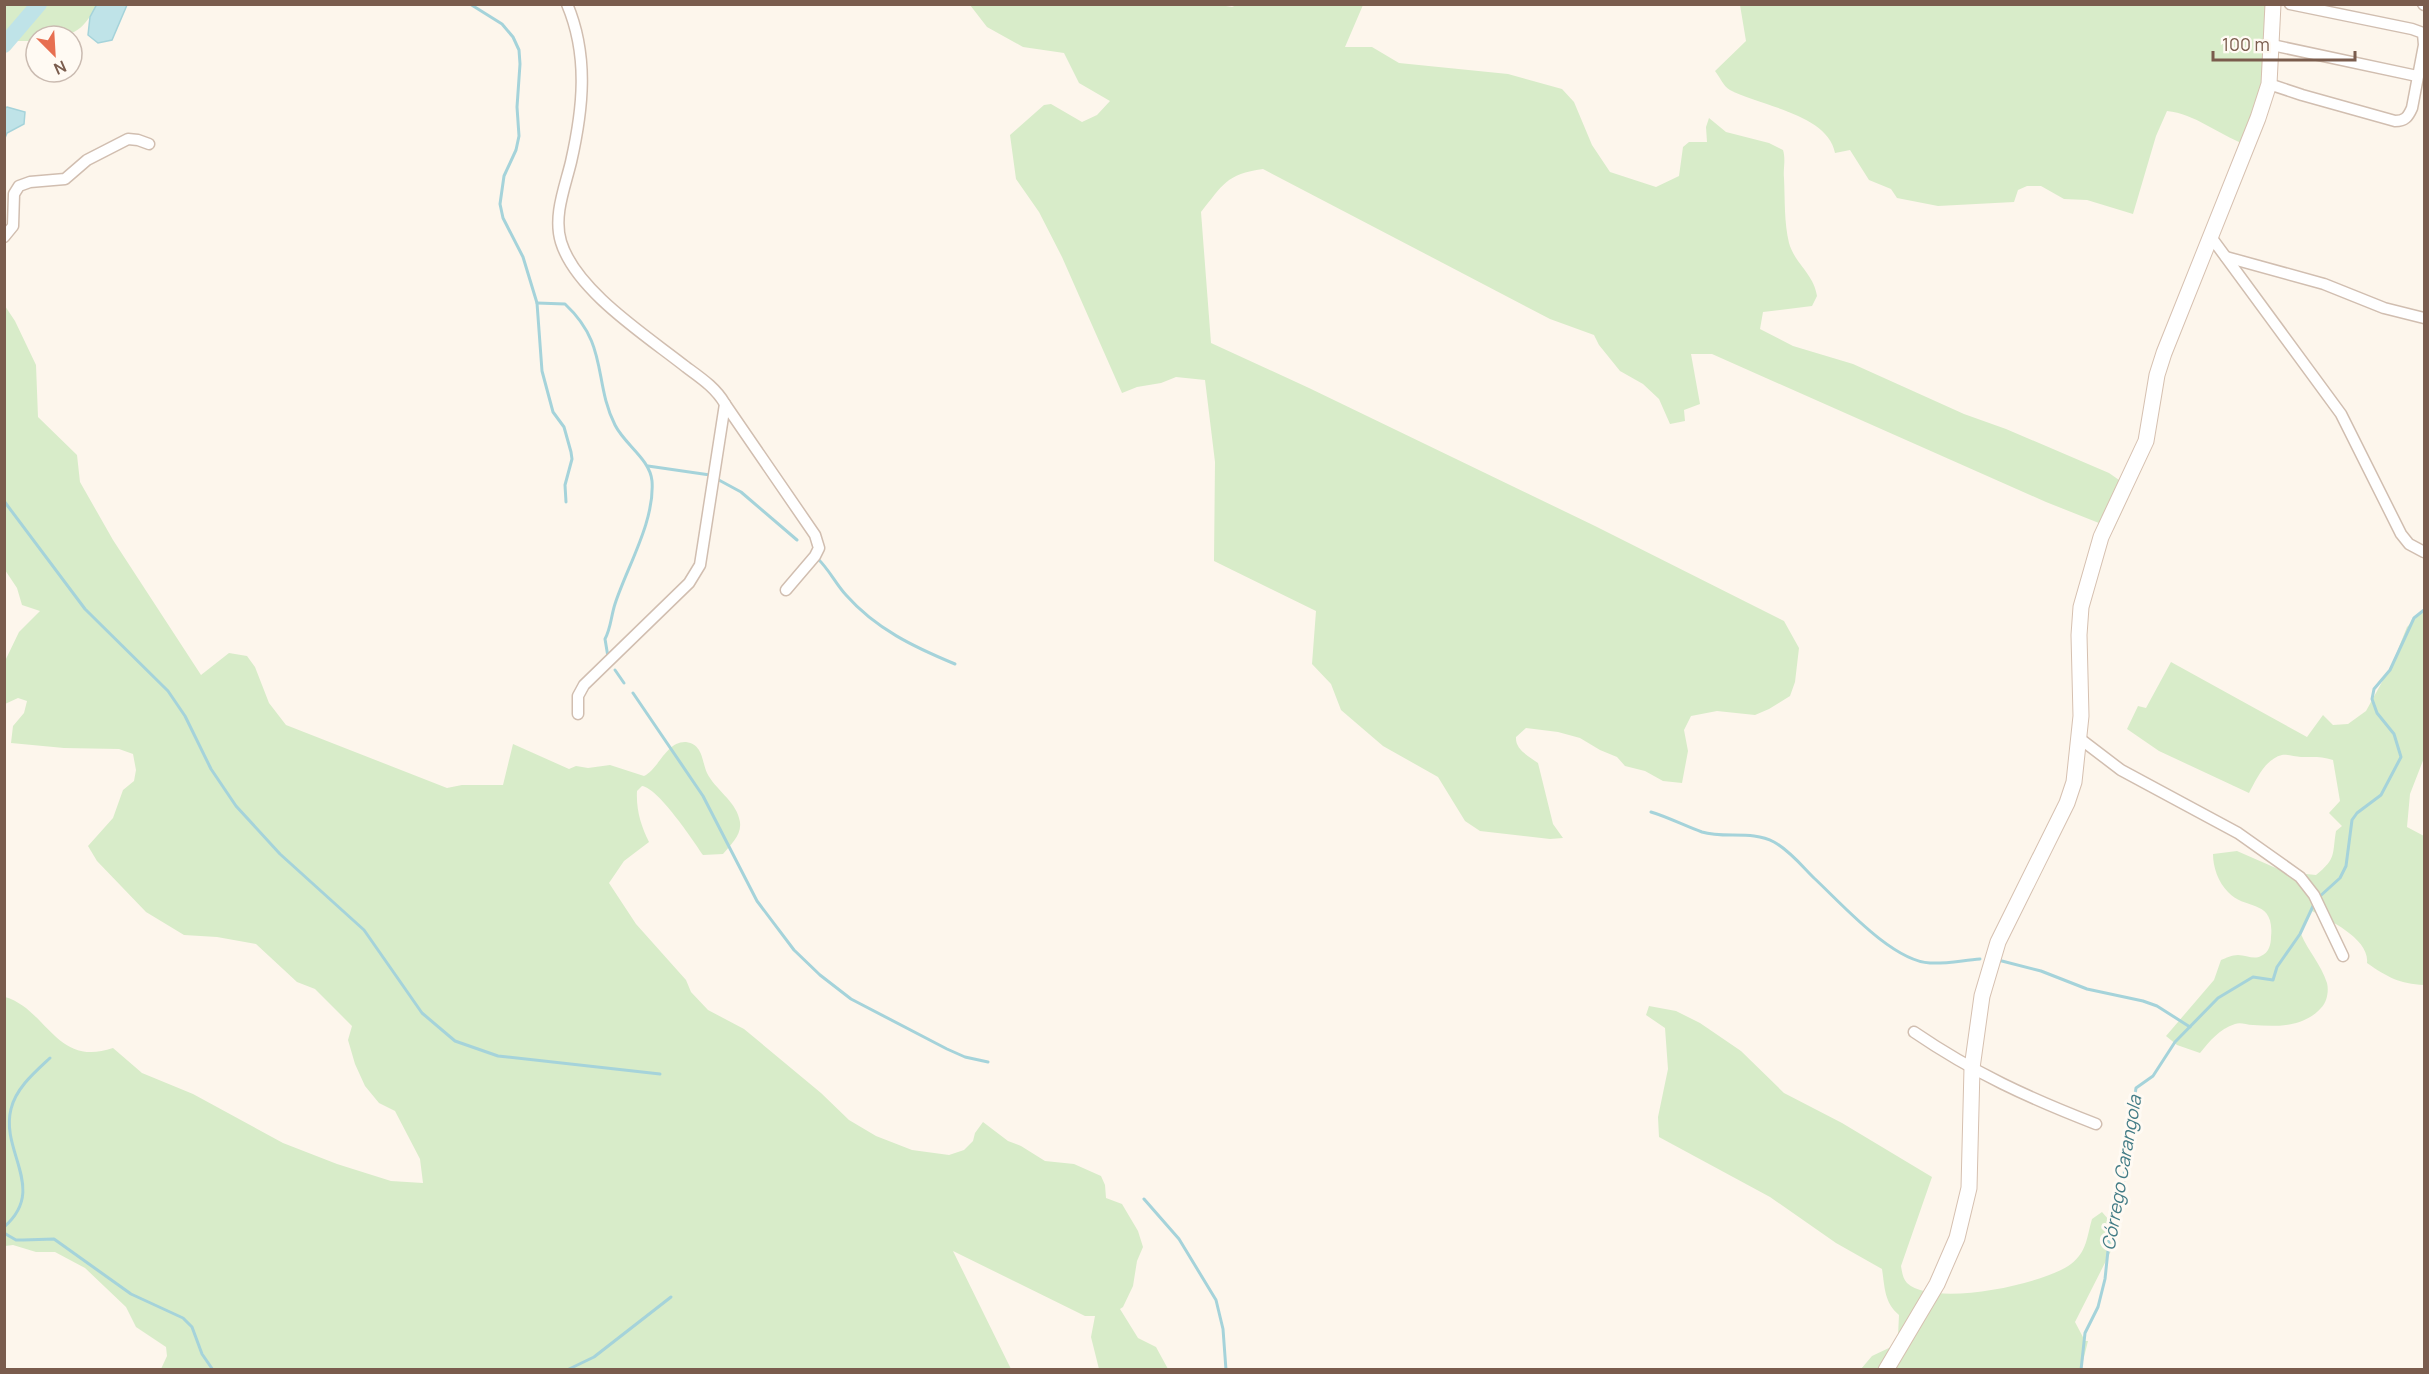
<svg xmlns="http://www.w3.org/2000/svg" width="2429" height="1374" viewBox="0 0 2429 1374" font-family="Manrope,sans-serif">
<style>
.green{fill:#d8ecc9}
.water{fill:#bfe3e8;stroke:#a5d3da;stroke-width:1.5}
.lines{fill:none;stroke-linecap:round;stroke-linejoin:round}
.stream{stroke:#a5d3da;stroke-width:3}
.river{stroke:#bfe3e8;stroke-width:16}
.street-casing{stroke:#d1beb0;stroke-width:13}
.secondary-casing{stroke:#d6c0b0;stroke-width:17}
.street{stroke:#fff;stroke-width:10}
.secondary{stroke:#fff;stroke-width:15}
.labels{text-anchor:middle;stroke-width:6;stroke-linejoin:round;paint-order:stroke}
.water-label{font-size:18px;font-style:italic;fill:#437c86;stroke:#fffaf3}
</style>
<rect width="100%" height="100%" fill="#fdf6ec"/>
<g class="green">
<path d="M1214 4 1232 7 1239 4 1363 5 1345 47H1372L1399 63 1508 74 1562 89 1574 102 1592 145 1610 172 1656 187 1679 176 1683 147 1689 142H1707L1706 127 1709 118 1726 132 1769 143 1783 150C1786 160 1783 168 1784 178 1785 199 1784 223 1789 243 1795 264 1814 274 1817 296L1812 306 1763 312 1760 329 1793 346 1853 364 1964 414 2006 429 2109 473 2132 489 2114 529 2046 502 1712 354H1691L1700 404 1684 410 1685 421 1670 424 1659 399 1643 384 1620 371 1599 345 1594 335 1550 319 1263 169C1226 174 1223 185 1201 212L1211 343 1309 388 1595 526 1784 621 1799 648 1795 682 1790 696 1769 709 1755 715 1717 711 1691 716 1684 730 1688 751 1682 783 1663 781 1645 771 1625 766 1617 757 1600 750 1580 738 1558 732 1526 728 1516 737C1515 750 1529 756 1538 763L1553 824 1563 838 1550 839 1480 831 1465 821 1438 777 1383 746 1341 710 1331 684 1312 664 1316 611 1214 561 1215 462 1205 380 1176 377 1161 383 1137 387 1122 393 1062 257 1039 212 1016 179 1010 135 1044 105 1051 104 1082 122 1097 115 1110 101 1079 83 1064 53 1023 47 987 27 970 5Z"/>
<path d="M5 5H97C79 37 71 36 36 36V44L30 41H7L5 45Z"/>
<path d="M1740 5H2273L2267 83 2244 144C2218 134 2195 114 2167 111L2156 136 2133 214 2087 200 2064 199 2041 186H2027L2018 190 2014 202 1938 206 1897 198 1891 189 1869 180 1850 150 1835 153C1828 114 1760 106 1730 90 1723 86 1720 77 1715 71L1746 41Z"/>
<path d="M5 306 15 321 36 365 38 417 77 455 80 482 113 540 201 675 229 653 247 656 255 667 269 703 286 725 447 788 462 785H503L513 744 569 769 576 766 588 768 610 765 644 776C659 769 666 741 686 742 703 744 702 762 707 773 715 789 735 801 739 818 744 833 732 843 723 854L703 855C693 840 658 788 642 786L637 791C636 810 641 826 649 842L624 861 609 883 636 924 686 980 691 992 708 1010 744 1029 821 1093 849 1120 876 1136 912 1150 949 1155 964 1150 973 1141 975 1133 983 1122 1008 1141 1021 1146 1045 1161 1074 1164 1101 1176 1105 1185 1106 1198 1122 1204 1138 1231 1143 1247 1137 1261 1133 1286 1123 1307 1120 1309 1138 1338 1156 1347 1168 1369H1099L1091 1337 1095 1316H1085L953 1251 1011 1369H161L167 1356 166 1347 136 1327 126 1307 85 1268 55 1252H36L13 1245 5 1246V997C47 1009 56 1068 113 1048L142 1073 193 1094 283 1143 337 1164 391 1181 423 1183 420 1159 395 1111 379 1103 365 1086 355 1064 348 1040 352 1026 315 989 297 982 256 944 217 937 184 935 146 912 97 861 88 846 113 818 123 790 134 781 136 770 133 754 119 749 64 748 11 743 13 726 24 713 27 701 18 698 5 704V661L19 632 40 611 22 605 17 588 5 570Z"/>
<path d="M2424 610V758L2410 794 2407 827 2424 836V985C2400 984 2387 977 2367 963 2370 939 2329 920 2312 911L2306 919 2301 934C2308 951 2321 964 2327 983 2329 991 2327 1002 2321 1008 2304 1027 2277 1027 2253 1025 2246 1025 2241 1022 2235 1024 2219 1029 2210 1041 2200 1053L2177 1045 2166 1036 2214 980 2221 960C2226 958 2232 955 2238 955 2246 955 2254 960 2261 956 2269 953 2271 944 2271 937 2275 898 2245 911 2228 892 2218 882 2213 867 2213 854L2237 851 2285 872 2316 875C2337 858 2332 854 2336 831L2342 826 2329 813 2340 801 2333 760C2321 756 2313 757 2301 757 2295 757 2287 754 2282 755 2265 759 2256 780 2249 793L2159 751 2127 729 2138 706 2146 708 2171 662 2307 737 2323 715 2333 725 2348 724 2366 711 2393 662 2407 627Z"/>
<path d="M1649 1006 1676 1011 1700 1023 1741 1051 1784 1093 1842 1123 1932 1177 1901 1266C1902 1272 1903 1279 1907 1283 1934 1308 2045 1284 2071 1264 2087 1252 2087 1236 2092 1219L2102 1212 2116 1228 2113 1247 2075 1322 2085 1341H2088L2081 1369H1861L1872 1356 1891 1347 1898 1336 1899 1315C1884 1302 1885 1288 1882 1269L1836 1243 1770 1197 1659 1137 1658 1117 1668 1069 1665 1028 1646 1015Z"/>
</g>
<g class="water">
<path d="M97 4 127 5 112 40 98 43 88 35 90 17Z"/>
<path d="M7 107 25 112 24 124 7 133 5 138V108Z"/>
</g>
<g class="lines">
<g class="stream">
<path d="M470 4 502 24 513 37 519 50 520 64 517 107 519 136 516 150 504 176 500 204 503 218 523 257 537 303 542 371 553 412 564 427 571 452 572 459 565 485 566 502"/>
<path d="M537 303 565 304C609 345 593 381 615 425 625 445 650 459 652 481 655 521 627 567 615 604 611 616 611 628 605 639L608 657"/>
<path d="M648 466 710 475"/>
<path d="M717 479 741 492 797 540"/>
<path d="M4 501 85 609 168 691 185 716 211 769 236 806 280 854 364 930 422 1013 455 1041 498 1056 660 1074"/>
<path d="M817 558C829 569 835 583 846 595 876 629 914 647 955 664"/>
<path d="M615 670 624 683"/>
<path d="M633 693 703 796 757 901 794 950 820 975 851 999 947 1049 965 1057 988 1062"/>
<path d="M1651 812C1668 817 1685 826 1702 832 1724 839 1752 830 1774 842 1789 850 1802 866 1814 878 1842 904 1892 961 1930 963 1947 964 1964 960 1980 959"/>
<path d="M2318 898 2340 878 2346 866 2352 820 2357 813 2381 795 2401 757 2394 734 2377 713 2372 699 2374 689 2390 670 2414 618 2424 610"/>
<path d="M1998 960 2041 971 2087 989 2143 1001 2157 1006 2190 1027"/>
<path d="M1144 1199 1179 1239 1216 1300 1223 1329 1226 1370"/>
<path d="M4 1227C48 1189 0 1152 11 1109 16 1088 35 1072 50 1058"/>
<path d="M4 1233 16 1240H23L54 1239 131 1294 183 1318 192 1327 202 1354 213 1370"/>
<path d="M567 1370 594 1357 671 1297"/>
<path d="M2081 1370 2085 1333 2098 1307 2105 1279 2111 1222 2124 1180 2126 1137 2136 1109 2134 1101 2136 1088 2153 1076 2175 1042 2218 998 2253 977 2273 980 2277 967 2300 934 2314 904"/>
</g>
<path class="river" d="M4 45 39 4"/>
<defs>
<g id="street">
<path d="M567 4C589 56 583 109 571 162 565 187 553 216 561 242 576 291 647 336 686 367 701 378 716 388 725 404L700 565 689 583 584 685 578 696V714"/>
<path d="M2423 4 2424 5"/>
<path d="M2272 45 2417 76"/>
<path d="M2269 84 2302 95 2395 121C2405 121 2408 117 2412 108L2424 45 2423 33 2412 29 2290 4"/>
<path d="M4 237 13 226 14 194 19 186 30 182 65 179 87 160 128 139 138 140 149 144"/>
<path d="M2211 237 2341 414 2401 534 2409 544 2424 552"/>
<path d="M2226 257 2324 284 2384 308 2424 318"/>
<path d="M725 404 815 535 819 548 815 556 786 590"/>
<path d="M2079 738 2121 770 2238 833 2300 877 2314 895 2343 956"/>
<path d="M1914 1032C1974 1073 2029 1098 2096 1124"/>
</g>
<path id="secondary" d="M1886 1370 1937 1284 1957 1238 1969 1188 1972 1068 1982 996 1998 942 2067 803 2074 782 2081 716 2079 635 2081 607 2101 537 2146 441 2157 375 2164 353 2258 118 2269 84 2273 4"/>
</defs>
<use href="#street" class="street-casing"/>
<use href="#secondary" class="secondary-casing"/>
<use href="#street" class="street"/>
<use href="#secondary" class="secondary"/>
</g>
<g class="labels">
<g class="water-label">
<text transform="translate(2122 1173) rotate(-80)" y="6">Córrego Carangola</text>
</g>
</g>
<rect width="2429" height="1374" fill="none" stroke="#7a5c4d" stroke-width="12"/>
<g transform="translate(54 54) rotate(156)"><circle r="28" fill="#fffaf3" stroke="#cabbb1" stroke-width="1.5"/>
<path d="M0-4.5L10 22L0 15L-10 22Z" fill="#e76f51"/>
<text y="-9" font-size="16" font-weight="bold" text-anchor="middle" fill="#7a5c4d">N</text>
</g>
<path d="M2213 51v9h142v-9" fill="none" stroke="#7a5c4d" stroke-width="3"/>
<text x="2222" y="51" font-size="18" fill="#7a5c4d" stroke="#fffaf3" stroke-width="4.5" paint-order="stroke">100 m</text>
</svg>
